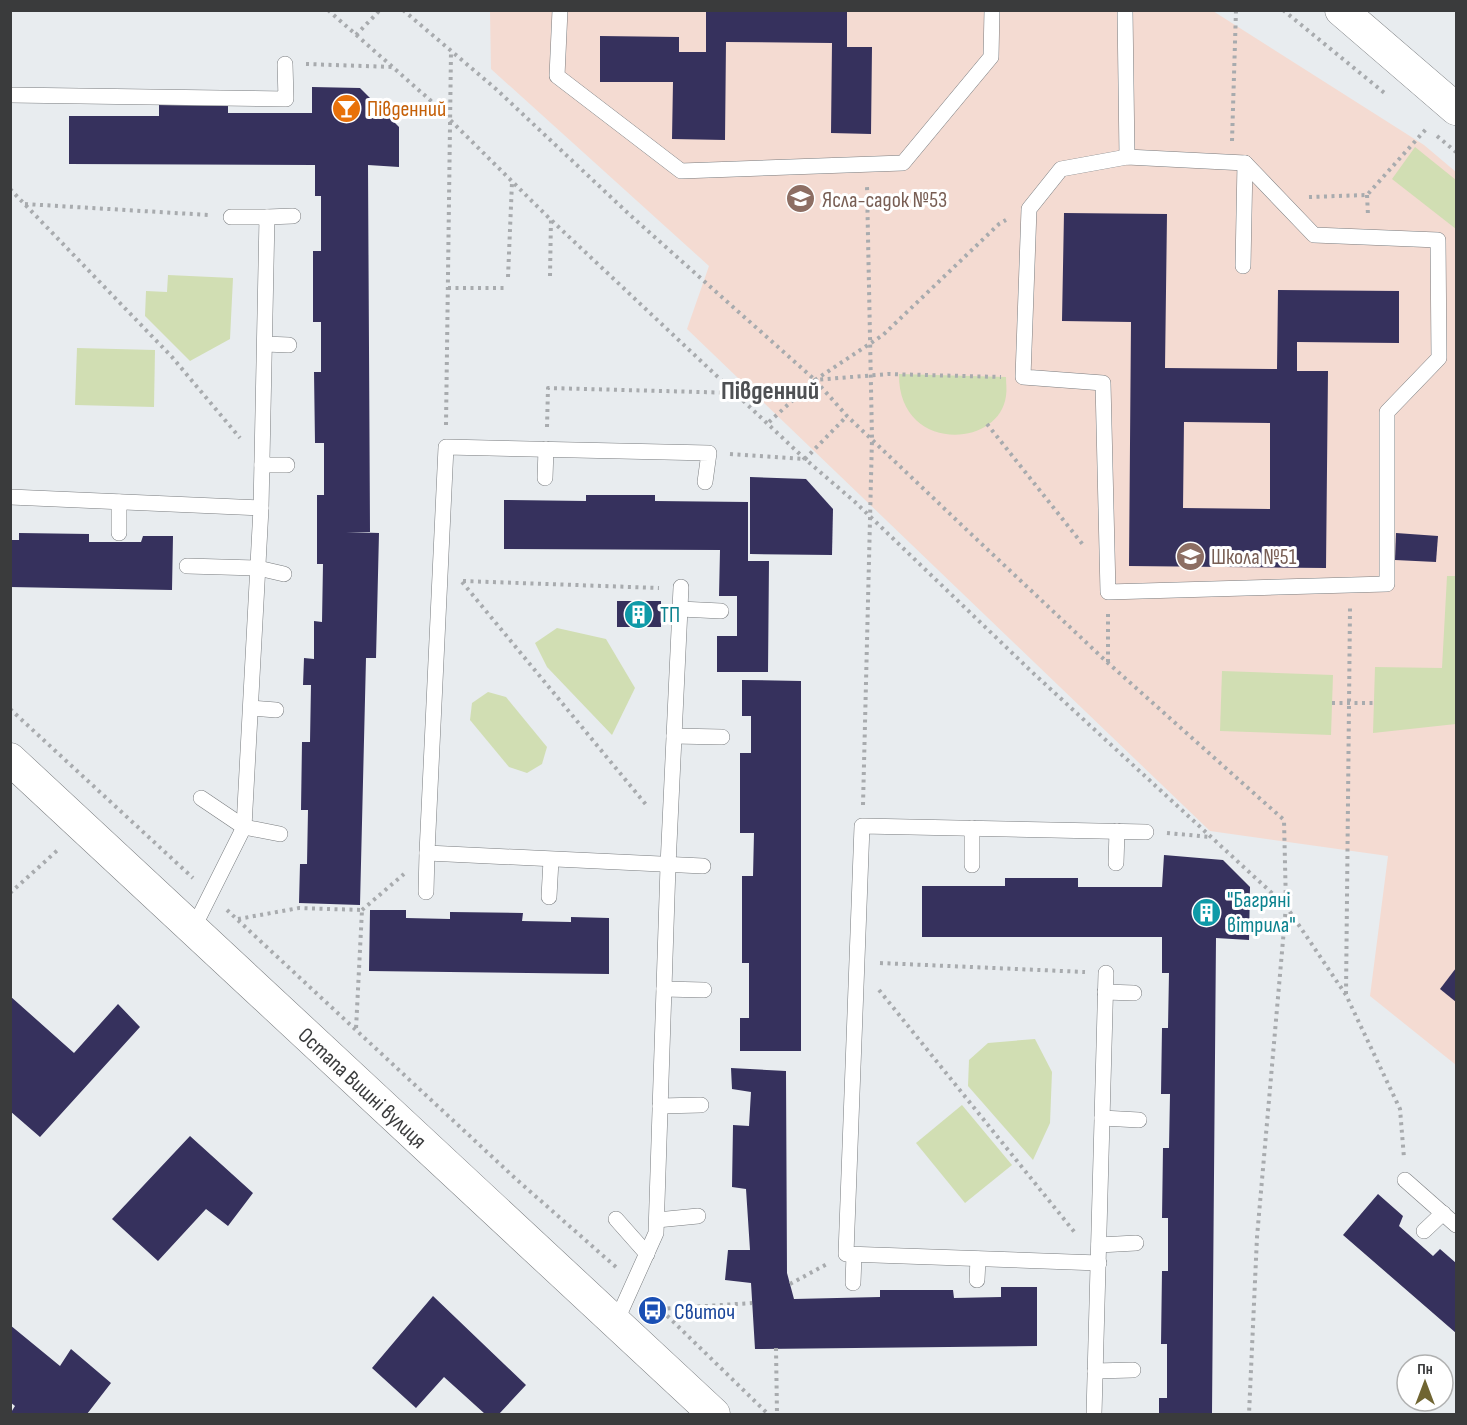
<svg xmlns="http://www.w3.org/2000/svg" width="1467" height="1425" viewBox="0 0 1467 1425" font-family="'Sofia Sans Condensed',sans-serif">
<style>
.education{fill:#f4dbd2}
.green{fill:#d1deb3}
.building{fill:#36315d;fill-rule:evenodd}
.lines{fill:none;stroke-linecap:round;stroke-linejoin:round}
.lane-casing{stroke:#797c7f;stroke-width:16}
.street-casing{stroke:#797c7f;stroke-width:33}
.path{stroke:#a8abae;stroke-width:4;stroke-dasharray:3 4.5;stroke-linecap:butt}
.lane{stroke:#fff;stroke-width:15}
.street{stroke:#fff;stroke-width:32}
.labels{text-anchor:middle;stroke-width:6;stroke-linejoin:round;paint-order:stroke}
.food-label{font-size:22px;fill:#c56008;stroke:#fff;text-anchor:start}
.education-label{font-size:22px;fill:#785e54;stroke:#fff;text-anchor:start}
.culture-label{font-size:22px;fill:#0d838f;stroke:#fff;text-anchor:start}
.street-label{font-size:22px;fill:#3a3b3c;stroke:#fff}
.transit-label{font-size:22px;fill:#164399;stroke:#fff;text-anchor:start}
.quarter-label{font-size:26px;font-weight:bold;fill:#4e5053;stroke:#fff}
</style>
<rect width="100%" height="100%" fill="#e8ecef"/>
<path class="education" d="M490 11H1213L1424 145 1456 172V1065L1370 996 1388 856 1210 831 687 329 709 266 491 69Z"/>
<g class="green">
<path d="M1415 147 1456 180V229L1392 179Z"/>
<path d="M168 275 233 278 230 339 190 361 145 316 146 291 167 292Z"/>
<path d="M77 348 155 350 154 407 75 405Z"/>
<path d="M899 374 1006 377C1006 383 1007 390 1006 396 999 449 898 453 899 374Z"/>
<path d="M1447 576H1456V724L1373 733 1375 667 1442 668Z"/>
<path d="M557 628 606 639 635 688 612 735 547 667 535 643Z"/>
<path d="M1222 671 1333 675 1331 735 1220 731Z"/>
<path d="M488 692 506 697 547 747 542 764 527 773 509 767 470 720 472 703Z"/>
<path d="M1035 1039 1052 1072 1050 1123 1033 1160 968 1086 969 1060 988 1043Z"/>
<path d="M962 1105 1012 1165 965 1203 916 1143Z"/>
</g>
<g class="building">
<path d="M706 10H847V47H872L871 134 831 133 832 43 726 42 725 140 672 139 673 82H600V36L679 37V52H706Z"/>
<path d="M312 87 360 88 399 127V167L368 165 370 532H346L379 533 376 658H366L360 905 299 903 300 864H307L308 810H301L302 742H310L311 685H303L304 658 314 659V621L322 622 323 564H317V495H324V443H315L314 372H321V322H313V251H321V196H315V165L69 164V116H159V105L228 106V113H312Z"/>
<path d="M1064 213 1167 214 1165 368 1277 369 1278 290 1399 291V343L1297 342V371H1328L1326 568 1129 566 1131 322 1062 321ZM1184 422 1270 423V509L1183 508Z"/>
<path d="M750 477 806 479 833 509 832 555 750 554Z"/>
<path d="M586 495H655V501L748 502V561H769L768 672H717V636H737V596H719L720 550 504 549V500L586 501Z"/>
<path d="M19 533 89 534V542H141L143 536H173L172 590 10 587V540H19Z"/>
<path d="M1396 533 1438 536 1436 562 1395 560Z"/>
<rect x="617" y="601" width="44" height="26"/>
<path d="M742 680 801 681V1051H740V1018H749V963H742V876H753L754 833H740V753H751V716H742Z"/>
<path d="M1164 855 1223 860 1250 887 1249 940 1216 938 1212 1414H1159V1398H1167V1344H1161L1162 1271H1168V1218H1162L1163 1148H1169L1170 1094H1161L1162 1028H1168L1169 973H1162V937H922V886H1005V878H1078V887H1162Z"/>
<path d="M370 910H406V918L450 919V912L523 913 522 921 571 922V917L609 918V974L369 971Z"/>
<path d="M1456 968V1002L1440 989Z"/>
<path d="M10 996 74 1053 118 1004 140 1027 40 1137 10 1111Z"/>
<path d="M731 1068 786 1071 787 1273 794 1299 880 1297V1290H953L954 1298 1001 1297V1287H1037V1346L755 1349 751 1283 725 1280 728 1250H750L746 1189 732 1187 733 1125 749 1126 751 1092 732 1089Z"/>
<path d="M190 1136 253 1193 228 1226 206 1209 158 1261 112 1219Z"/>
<path d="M1378 1194 1403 1216 1399 1226 1433 1256 1440 1249 1456 1263V1333L1343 1235Z"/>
<path d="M433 1296 526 1385 499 1414H485L444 1377 416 1408 372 1368Z"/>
<path d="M10 1325 60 1366 71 1349 111 1383 87 1414H10L15 1406 10 1402Z"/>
</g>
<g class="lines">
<defs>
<g id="lane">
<path d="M560 10 557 76 681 171 903 163 991 57 992 10"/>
<path d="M1125 10 1127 157"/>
<path d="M10 95 286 99 285 64"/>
<path d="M1127 157 1245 163 1314 235 1438 240 1439 358 1387 412V584L1108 592 1103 383 1023 377 1029 209 1061 169Z"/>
<path d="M267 217 293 216"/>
<path d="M1243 266 1245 163"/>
<path d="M265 344 289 345"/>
<path d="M262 465H287"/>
<path d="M545 478 546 449"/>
<path d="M10 497 261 508"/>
<path d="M119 502V533"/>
<path d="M187 566 258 568 284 574"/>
<path d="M680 609 721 611"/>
<path d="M251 708 276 710"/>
<path d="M674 736 722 737"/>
<path d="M201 798 244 827 280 834"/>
<path d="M972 828V865"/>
<path d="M1116 863 1117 831"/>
<path d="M703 866 427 853 446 447 709 453 705 482"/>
<path d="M426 892 427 853"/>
<path d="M549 897 551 860"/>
<path d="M193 929 244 827 261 508 267 217H231"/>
<path d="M664 989 704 990"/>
<path d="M1105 992 1134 993"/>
<path d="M660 1106 701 1105"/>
<path d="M1102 1118 1139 1120"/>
<path d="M1405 1180 1456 1225"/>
<path d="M616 1219 647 1254"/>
<path d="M657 1220 698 1216"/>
<path d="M1424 1231 1443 1213"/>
<path d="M1099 1245 1136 1243"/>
<path d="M1099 1263 846 1254 862 826 1146 832"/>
<path d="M977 1280 978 1259"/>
<path d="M853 1283 854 1255"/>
<path d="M616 1322 656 1233 668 866 681 587"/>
<path d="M1095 1371 1133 1370"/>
<path d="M1094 1414 1106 973"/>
</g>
<g id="street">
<path d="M1341 10 1456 109"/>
<path id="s1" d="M10 759 714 1414"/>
</g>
</defs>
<use href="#lane" class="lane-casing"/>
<use href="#street" class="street-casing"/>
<g class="path">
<path d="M328 10 430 100 549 218 805 459 855 502 1032 672 1286 906 1257 1237 1249 1414"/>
<path d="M403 10 496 89 631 216 815 380 847 416 970 533 1108 663 1284 820 1286 906 1346 995 1400 1109 1404 1158"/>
<path d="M1283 10 1387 95"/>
<path d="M356 35 380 10"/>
<path d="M306 64 392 67"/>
<path d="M1437 136 1456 152"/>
<path d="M1232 141 1236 10"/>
<path d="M10 189 172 357 240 438"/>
<path d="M1367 195 1368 215"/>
<path d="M1309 197 1367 195 1427 128"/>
<path d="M25 204 209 215"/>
<path d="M550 276 551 218"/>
<path d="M508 277 512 182"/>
<path d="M448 288H508"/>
<path d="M815 380 883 335 999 224 1006 220"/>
<path d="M769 422 815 380 888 374 1001 377"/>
<path d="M987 424 1084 546"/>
<path d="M446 425 451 51"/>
<path d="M547 427 548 388 738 393"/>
<path d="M730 454 805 459 847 416"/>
<path d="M463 581 659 588"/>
<path d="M462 582 648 807"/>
<path d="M1108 614V663"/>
<path d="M1332 703H1374"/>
<path d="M10 709 193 878"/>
<path d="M863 805 872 438 867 186"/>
<path d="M1167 833 1211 837"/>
<path d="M10 893 60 848"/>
<path d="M227 910 516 1179 617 1268"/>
<path d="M362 910 404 874"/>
<path d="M238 919 299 908 362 910 356 1029"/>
<path d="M880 963 1085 972"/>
<path d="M879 990 1076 1234"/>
<path d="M1346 994 1350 608"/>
<path d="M790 1284 827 1264"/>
<path d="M651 1300 768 1414"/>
<path d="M660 1309 752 1303"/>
<path d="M776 1348 777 1414"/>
</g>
<use href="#lane" class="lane"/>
<use href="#street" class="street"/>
</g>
<defs>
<symbol id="bar-disc" viewBox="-11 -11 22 22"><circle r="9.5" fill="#e8710a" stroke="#fff"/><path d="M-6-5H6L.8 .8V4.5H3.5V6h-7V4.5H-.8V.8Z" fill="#fff"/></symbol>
<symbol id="school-disc" viewBox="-11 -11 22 22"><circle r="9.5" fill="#8d6e63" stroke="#fff"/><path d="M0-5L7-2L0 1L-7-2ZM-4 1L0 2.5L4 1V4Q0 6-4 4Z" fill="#fff"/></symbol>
<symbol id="building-disc" viewBox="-11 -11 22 22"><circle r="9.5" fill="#0f9aa8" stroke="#fff"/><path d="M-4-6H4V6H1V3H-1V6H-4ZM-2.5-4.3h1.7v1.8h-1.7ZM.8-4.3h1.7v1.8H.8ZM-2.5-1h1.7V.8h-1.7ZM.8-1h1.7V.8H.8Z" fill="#fff"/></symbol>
<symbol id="bus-disc" viewBox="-11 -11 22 22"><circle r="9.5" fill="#1a4fb4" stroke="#fff"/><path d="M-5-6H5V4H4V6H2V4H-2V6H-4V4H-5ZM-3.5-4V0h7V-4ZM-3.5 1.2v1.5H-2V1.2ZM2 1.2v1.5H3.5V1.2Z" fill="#fff"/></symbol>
</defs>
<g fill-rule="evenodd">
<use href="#bar-disc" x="330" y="92" width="33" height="33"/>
<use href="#school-disc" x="784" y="182" width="33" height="33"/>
<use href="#school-disc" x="1174" y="540" width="33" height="33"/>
<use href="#building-disc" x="622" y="598" width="33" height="33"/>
<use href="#building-disc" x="1190" y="896" width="33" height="33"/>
<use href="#bus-disc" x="636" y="1294" width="33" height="33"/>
</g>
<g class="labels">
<g class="food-label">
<text x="367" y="116">Південний</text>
</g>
<g class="education-label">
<text x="822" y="207">Ясла-садок №53</text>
<text x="1211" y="564">Школа №51</text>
</g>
<g class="culture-label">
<text x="660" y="622">ТП</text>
<text x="1227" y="907">"Багряні<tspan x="1227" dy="25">вітрила"</tspan></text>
</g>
<g class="street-label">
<text dy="8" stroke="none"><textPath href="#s1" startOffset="482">Остапа Вишні вулиця</textPath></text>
</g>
<g class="transit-label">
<text x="674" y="1319">Свиточ</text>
</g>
<g class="quarter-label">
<text x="770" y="399">Південний</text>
</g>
</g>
<rect width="1467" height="1425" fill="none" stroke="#3a3b3c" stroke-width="24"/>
<g transform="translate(1425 1383)"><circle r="28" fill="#ffffff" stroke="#b0b1b1" stroke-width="1.5"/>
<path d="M0-4.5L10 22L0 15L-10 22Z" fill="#706532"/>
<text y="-9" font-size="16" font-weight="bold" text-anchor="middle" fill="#3a3b3c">Пн</text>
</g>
</svg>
